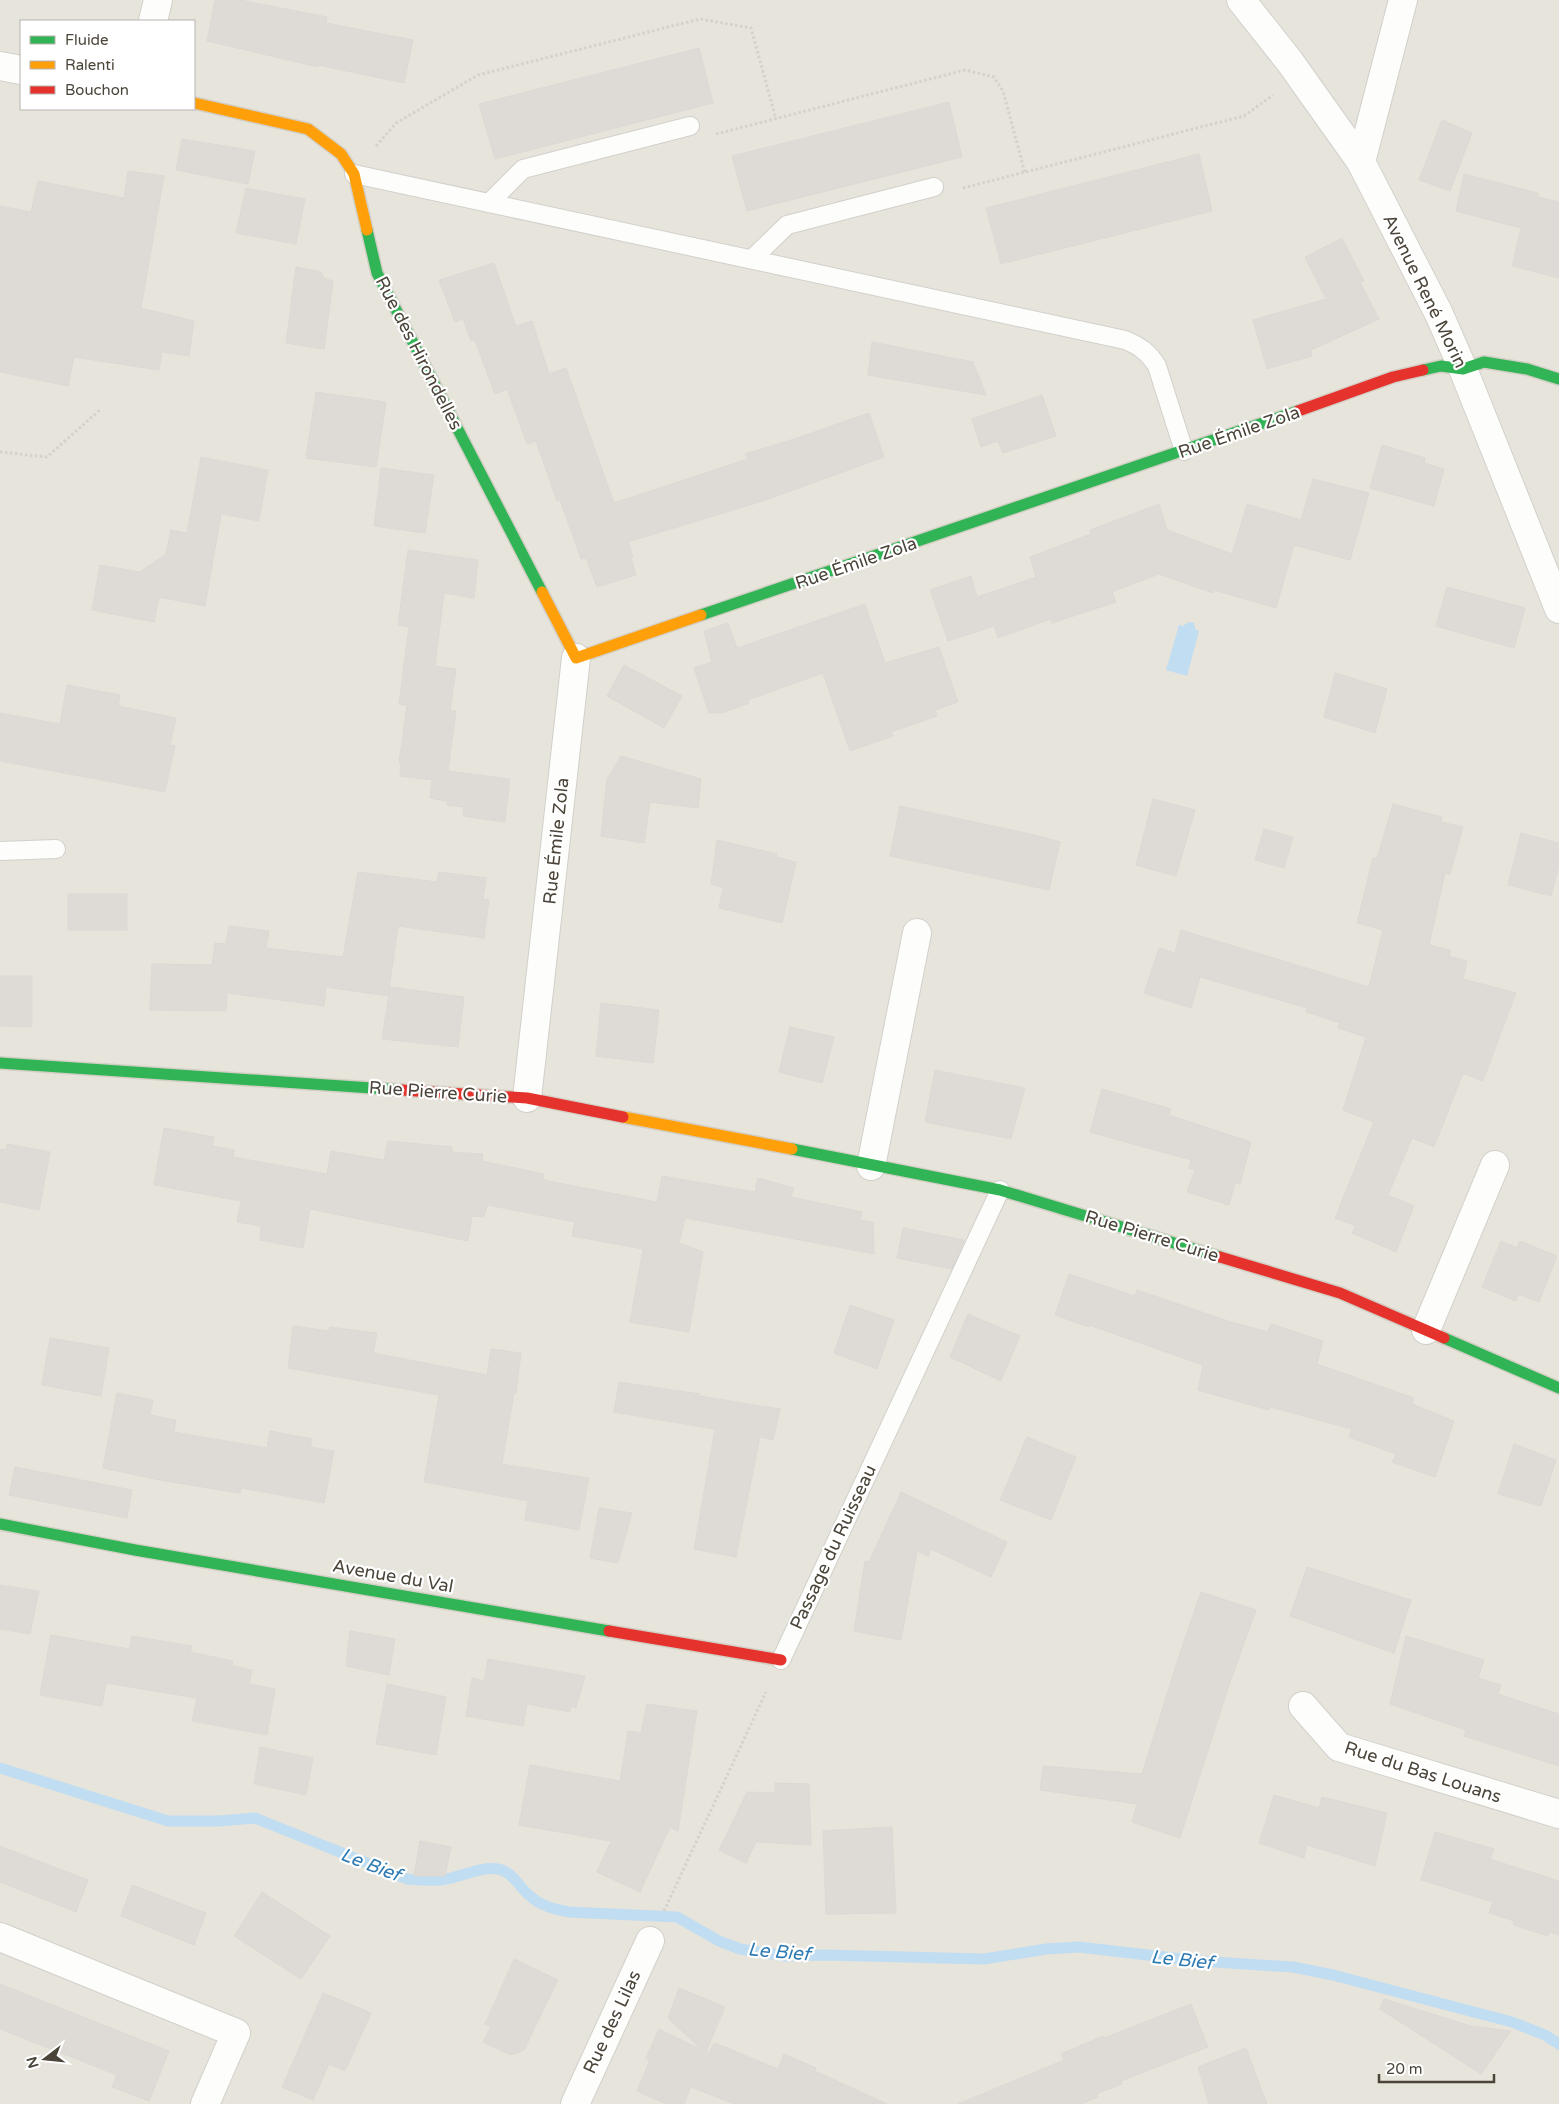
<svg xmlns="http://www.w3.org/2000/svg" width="1559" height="2104" viewBox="0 0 1559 2104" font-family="'Varela Round',sans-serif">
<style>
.residential{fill:#e7e4dc;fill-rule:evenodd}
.water{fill:#c0ddf1}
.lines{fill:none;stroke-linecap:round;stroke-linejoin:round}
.stream{stroke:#c0ddf1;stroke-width:11}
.building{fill:#dedbd6;stroke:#dcd9d4}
.lane-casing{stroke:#d2d0cb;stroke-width:20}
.street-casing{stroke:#d2d0cb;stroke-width:30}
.fast-casing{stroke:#d3cfc5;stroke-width:14}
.slow-casing{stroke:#d3cfc5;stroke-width:14}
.jam-casing{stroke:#d3cfc5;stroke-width:14}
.path{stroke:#d3d2cc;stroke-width:3;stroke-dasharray:2.5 2.5;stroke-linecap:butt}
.lane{stroke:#fdfdfc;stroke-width:18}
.street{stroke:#fdfdfc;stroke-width:28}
.fast{stroke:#30b455;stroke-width:11}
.slow{stroke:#ff9f0a;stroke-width:11}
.jam{stroke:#e5322d;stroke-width:11}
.labels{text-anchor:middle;stroke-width:4.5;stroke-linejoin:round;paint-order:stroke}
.street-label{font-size:18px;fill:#4b4439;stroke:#fff}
.water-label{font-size:19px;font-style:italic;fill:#2e7ab2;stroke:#fff}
</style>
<rect width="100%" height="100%" fill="#f4f2ee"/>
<path class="residential" d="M0 0H1559V2104H0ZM21 21H194V109H21Z"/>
<path class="water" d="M1189 622 1194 623 1195 629 1199 631 1187 676 1166 670 1179 625 1183 626Z"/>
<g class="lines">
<path class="stream" d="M0 1768 168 1821H219L255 1818 407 1879C418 1880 430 1881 441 1880 460 1878 480 1866 498 1869 512 1871 520 1888 530 1896 541 1906 554 1909 569 1912L677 1917 719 1941 740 1949 785 1956 825 1955 984 1959 1046 1949 1079 1947 1199 1961 1293 1967 1333 1975 1512 2022 1545 2035 1559 2044"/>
</g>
<g class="building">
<path d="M215 0H240L327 17 326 23 413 40 404 83 318 65V67L207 41Z"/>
<path d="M699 48 713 103 495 159 479 104Z"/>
<path d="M949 102 962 157 747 211 732 156Z"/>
<path d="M1442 120 1472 133 1450 191 1419 180Z"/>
<path d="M182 139 255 151 248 184 176 170Z"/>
<path d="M1199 154 1212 211 1001 264 986 208Z"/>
<path d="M128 171 164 176 141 308 194 321 189 356 162 352 159 370 74 357 68 386 0 372V206L31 212 38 181 124 198Z"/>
<path d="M1464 174 1538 193V197L1559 202V278L1512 266 1521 228 1456 211Z"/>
<path d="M246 188 305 199 296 244 236 233Z"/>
<path d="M1342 238 1364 281 1360 282 1379 319 1311 350 1312 356 1267 369 1253 320 1326 299 1305 257Z"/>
<path d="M494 263 516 326 532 321 549 374 566 368 614 503 748 459 745 454 797 438 869 413 884 457 763 501 628 542 633 557 631 558 636 575 597 587 586 558 581 559 560 500 557 501 536 441 527 444 507 389 495 394 475 340 471 341 463 319 455 322 439 280Z"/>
<path d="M296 267 321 272 324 278 333 281 324 349 286 343Z"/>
<path d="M872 342 973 362 986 395 868 375Z"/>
<path d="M316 392 386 402 376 467 306 458Z"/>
<path d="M1042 395 1056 436 1003 453 998 441 981 447 972 419Z"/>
<path d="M1382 445 1425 458 1424 463 1444 469 1434 506 1370 488Z"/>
<path d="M201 457 268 470 259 521 221 514 205 606 159 597 154 622 92 610 100 565 140 572 166 554 171 530 187 533Z"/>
<path d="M381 468 434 475 425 533 374 526Z"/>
<path d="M1313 479 1369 493 1355 543 1350 560 1294 545 1276 608 1214 590 1213 593 1159 574 1112 592 1116 602 1052 623 1051 619 998 638 994 626 948 641 930 590 971 576 977 597 1036 577 1030 557 1091 534 1090 530 1159 504 1167 530 1232 554 1247 504 1301 520Z"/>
<path d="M408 550 478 560 474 598 444 593 435 666 456 669 450 711H456L448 771 510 779 505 822 463 816 464 807 447 805V801L430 798 432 780 400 776 401 763H399L407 705 399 704 409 627 398 625Z"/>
<path d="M1447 587 1525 608 1514 648 1436 626Z"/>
<path d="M865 604 885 663 939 647 958 702 935 710 937 716 891 732 893 736 850 751 823 673 748 700 749 703 722 713H709L694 668 712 662 704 631 728 623 737 648Z"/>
<path d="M624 665 682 696 664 728 607 696Z"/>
<path d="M1335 673 1387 689 1375 733 1324 717Z"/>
<path d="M67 685 120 695 118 706 176 718 170 745 175 746 165 792 0 761V713L60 724Z"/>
<path d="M621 756 701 779 698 808 650 802 644 843 601 836 607 779Z"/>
<path d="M1153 799 1195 810 1176 876 1136 865Z"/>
<path d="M1393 804 1442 817 1441 822 1463 827 1450 874 1445 873 1429 945 1450 950 1449 956 1467 961 1463 979 1516 993 1483 1081 1463 1073 1434 1147 1412 1138 1388 1195 1414 1206 1396 1252 1352 1233 1356 1226 1335 1218 1374 1122 1343 1110 1366 1037 1338 1028 1340 1023 1306 1012 1307 1008 1200 977 1191 1008 1144 993 1159 948 1175 953 1181 930 1369 987 1383 930 1357 923 1373 858 1377 859Z"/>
<path d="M900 806 1035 835 1060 842 1049 890 890 856Z"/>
<path d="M1264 829 1293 837 1284 868 1255 860Z"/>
<path d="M1521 833 1559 843V866L1551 896 1508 885Z"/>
<path d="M717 840 777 854 776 857 796 862 782 923 719 908 723 888 711 884Z"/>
<path d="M358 872 437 882 439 872 486 878 483 899 489 900 484 938 398 926 388 996 326 987 324 1006 227 993 226 1011 150 1010 152 964 212 965 215 943 226 944 229 926 269 931 266 948 343 957Z"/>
<rect x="68" y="894" width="59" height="36"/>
<path d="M0 976H32V1027L0 1026Z"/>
<path d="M390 987 464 997 458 1047 382 1039Z"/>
<path d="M601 1003 659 1010 653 1063 596 1056Z"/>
<path d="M790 1027 834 1037 822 1083 779 1072Z"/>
<path d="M935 1070 1025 1088 1011 1139 925 1122Z"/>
<path d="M1102 1089 1171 1109 1169 1115 1251 1142 1240 1184 1235 1183 1229 1205 1187 1192 1195 1170 1189 1168 1191 1160 1090 1132Z"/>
<path d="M164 1128 214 1137 212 1146 234 1150 233 1157 327 1174 331 1151 384 1160 388 1141 452 1147V1152L483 1154 482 1161 544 1174 543 1180 657 1202 662 1176 755 1192 758 1178 794 1188 791 1197 862 1212 860 1220 873 1222 874 1254 685 1218 679 1243 703 1252 689 1332 630 1322 643 1249 572 1236 575 1222 487 1205 484 1217 472 1216 468 1241 310 1209 303 1248 260 1240 261 1226 237 1222 241 1201 154 1185Z"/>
<path d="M7 1144 50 1152 39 1210 0 1202V1149L6 1150Z"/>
<path d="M903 1228 964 1240 952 1269 897 1258Z"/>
<path d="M1501 1241 1517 1248 1520 1241 1557 1256 1539 1302 1518 1294 1516 1301 1482 1287Z"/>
<path d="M1069 1274 1135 1296 1137 1290 1231 1322 1268 1332 1271 1324 1323 1341 1317 1364 1414 1398 1412 1404 1454 1421 1435 1477 1392 1462 1396 1454 1349 1437 1352 1429 1270 1407 1269 1410 1198 1390 1203 1365 1089 1325V1327L1055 1315Z"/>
<path d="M850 1305 894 1320 877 1369 834 1353Z"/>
<path d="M968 1314 1020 1336 1001 1381 950 1357Z"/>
<path d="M293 1326 329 1331 330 1327 377 1333 373 1353 487 1375 491 1349 521 1353 516 1393H514L502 1464 589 1478 579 1530 525 1520 528 1501 424 1482 439 1395 288 1368Z"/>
<path d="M50 1338 109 1348 101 1396 42 1385Z"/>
<path d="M619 1382 700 1394V1396L780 1409 773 1440 760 1437 736 1557 694 1549 715 1429 614 1412Z"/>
<path d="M117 1393 153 1400 150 1415 176 1420 174 1432 267 1448 270 1431 312 1439 310 1447 334 1451 324 1503 241 1488 240 1493 165 1481 103 1468Z"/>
<path d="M1027 1437 1076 1457 1051 1520 1000 1500Z"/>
<path d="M1514 1444 1556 1460 1541 1506 1498 1494Z"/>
<path d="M15 1467 132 1490 127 1518 9 1495Z"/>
<path d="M901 1492 1007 1542 991 1577 931 1549 928 1556 917 1551 901 1640 854 1631 865 1561 869 1562Z"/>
<path d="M599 1508 632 1513 618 1563 590 1558Z"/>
<path d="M1307 1567 1411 1600 1394 1653 1290 1616Z"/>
<path d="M0 1585 39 1591 30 1634 0 1629Z"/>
<path d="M1201 1592 1256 1610 1229 1685 1180 1838 1132 1822 1137 1804 1040 1790 1043 1766 1142 1774 1179 1656Z"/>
<path d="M350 1631 395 1639 389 1675 346 1666Z"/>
<path d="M51 1635 129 1649 132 1636 192 1646 190 1652 233 1661 232 1666 252 1670 249 1684 275 1689 267 1735 192 1721 197 1698 106 1683 102 1706 40 1695Z"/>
<path d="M1406 1636 1484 1660 1478 1678 1501 1685 1498 1694 1559 1714V1766L1464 1736 1466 1730 1390 1704Z"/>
<path d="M488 1659 585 1676 576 1708 571 1706 570 1712 527 1704 523 1726 466 1716 472 1678 484 1681Z"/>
<path d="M387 1684 446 1697 436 1755 376 1744Z"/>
<path d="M647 1704 697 1711 678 1831 670 1827 640 1892 597 1872 611 1841 519 1825 530 1765 620 1781 628 1731 641 1733Z"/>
<path d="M260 1747 313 1758 306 1795 254 1784Z"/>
<path d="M775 1783 809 1784 811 1845 756 1842 746 1863 719 1850 747 1792 775 1793Z"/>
<path d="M1274 1795 1319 1808 1322 1797 1387 1813 1375 1866 1307 1845 1304 1858 1259 1843Z"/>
<path d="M892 1827 896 1913 826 1914 823 1831Z"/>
<path d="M1435 1832 1494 1849 1490 1859 1559 1881V1935L1549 1932 1548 1936 1513 1925 1514 1921 1489 1913 1493 1902 1421 1880Z"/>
<path d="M420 1841 451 1847 445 1876H414Z"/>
<path d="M0 1846 88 1880 76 1912 0 1882Z"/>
<path d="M132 1885 206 1913 194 1945 121 1916Z"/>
<path d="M262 1892 330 1936 301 1979 234 1936Z"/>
<path d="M514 1959 558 1980 524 2050 511 2055 483 2042 491 2026 485 2024Z"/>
<path d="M0 1984 169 2051 149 2101 112 2087 117 2075 0 2029Z"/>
<path d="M679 1988 725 2007 706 2052 708 2053 715 2043 778 2069 784 2054 816 2068 815 2071 887 2104H734L691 2087 684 2104H666L637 2091 650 2060 646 2058 659 2029 702 2050 668 2018Z"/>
<path d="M323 1993 371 2013 345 2071 329 2064 313 2100 282 2087Z"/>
<path d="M1384 1999 1471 2026 1511 2031 1481 2074 1380 2009Z"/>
<path d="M1191 2004 1208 2047 1121 2081 1122 2084 1096 2094 1098 2097 1081 2104H958L1064 2060 1061 2054 1103 2036 1104 2038Z"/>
<path d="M1246 2048 1267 2104H1209L1198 2067Z"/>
</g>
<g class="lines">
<defs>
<g id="lane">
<path d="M354 174 1125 340C1140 346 1149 353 1157 366L1184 451"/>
<path d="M489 203 523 169 690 126"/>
<path d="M752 259 787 225 934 187"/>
<path d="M0 851 56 849"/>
<path d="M781 1660 1000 1190"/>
</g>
<g id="street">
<path d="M1241 0 1290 62 1361 162 1439 314 1463 369 1559 609"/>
<path d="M153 21 158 0"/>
<path d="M0 66 21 70"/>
<path d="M1361 162 1403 0"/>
<path d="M527 1098 576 658"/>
<path d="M871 1166 917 933"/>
<path d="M1426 1330 1495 1165"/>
<path d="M1303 1706 1339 1747 1559 1814"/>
<path d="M0 1937 236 2033 205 2104"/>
<path d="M575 2104 650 1941"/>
</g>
<g id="fast">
<path d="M367 230 377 273 542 592"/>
<path d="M1423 370 1441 366 1463 369 1484 362 1527 369 1559 379"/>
<path d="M701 615 1298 411"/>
<path d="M0 1063 401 1090"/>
<path d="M792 1149 1000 1190 1220 1257"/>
<path d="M1444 1338 1559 1388"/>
<path d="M0 1524 135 1550 609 1631"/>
</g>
<g id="slow">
<path d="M194 103 308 129 341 154 354 174 367 230"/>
<path d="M542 592 576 658 701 615"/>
<path d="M623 1117 792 1149"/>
</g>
<g id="jam">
<path d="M1298 411 1393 377 1423 370"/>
<path d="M401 1090 527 1098 623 1117"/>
<path d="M1220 1257 1340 1293 1444 1338"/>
<path d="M609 1631 781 1660"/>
</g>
</defs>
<use href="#lane" class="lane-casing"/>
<use href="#street" class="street-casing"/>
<use href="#fast" class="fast-casing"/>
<use href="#slow" class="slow-casing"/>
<use href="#jam" class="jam-casing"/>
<g class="path">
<path d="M716 134 965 70 994 77 1003 91 1025 173"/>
<path d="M376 146 396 123 478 75 700 19 751 28 776 119"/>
<path d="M963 188 1244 116 1273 95"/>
<path d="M0 452 47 457 101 409"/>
<path d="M664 1911 766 1692"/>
</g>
<use href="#lane" class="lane"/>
<use href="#street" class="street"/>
<use href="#fast" class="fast"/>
<use href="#slow" class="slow"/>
<use href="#jam" class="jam"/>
</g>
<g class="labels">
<g class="street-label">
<text transform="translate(1425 291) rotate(64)" y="6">Avenue René Morin</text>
<text transform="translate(419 353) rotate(63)" y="6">Rue des Hirondelles</text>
<text transform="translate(1239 432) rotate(-19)" y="6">Rue Émile Zola</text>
<text transform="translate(856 563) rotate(-19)" y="6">Rue Émile Zola</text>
<text transform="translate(556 841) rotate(-84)" y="6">Rue Émile Zola</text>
<text transform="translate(438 1092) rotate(4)" y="6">Rue Pierre Curie</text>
<text transform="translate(1152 1236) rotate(17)" y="6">Rue Pierre Curie</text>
<text transform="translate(833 1547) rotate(-65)" y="6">Passage du Ruisseau</text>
<text transform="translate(393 1576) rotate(10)" y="6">Avenue du Val</text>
<text transform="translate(1423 1772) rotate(18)" y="6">Rue du Bas Louans</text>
<text transform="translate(612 2022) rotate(-65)" y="6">Rue des Lilas</text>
</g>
<g class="water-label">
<text transform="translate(371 1864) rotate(21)" y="7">Le Bief</text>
<text transform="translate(779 1951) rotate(5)" y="7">Le Bief</text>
<text transform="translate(1182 1959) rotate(6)" y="7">Le Bief</text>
</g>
</g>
<rect x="20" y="20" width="175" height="90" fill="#ffffff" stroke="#b7b4b0"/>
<rect x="30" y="36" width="25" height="8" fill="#30b455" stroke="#b7b4b0"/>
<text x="65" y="45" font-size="15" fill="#4b4439">Fluide</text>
<rect x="30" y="61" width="25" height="8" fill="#ff9f0a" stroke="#b7b4b0"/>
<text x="65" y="70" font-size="15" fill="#4b4439">Ralenti</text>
<rect x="30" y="86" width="25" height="8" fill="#e5322d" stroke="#b7b4b0"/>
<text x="65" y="95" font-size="15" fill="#4b4439">Bouchon</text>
<g transform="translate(45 2059) rotate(254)" stroke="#ffffff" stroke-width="4" paint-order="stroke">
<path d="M0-4L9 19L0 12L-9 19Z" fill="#4b4439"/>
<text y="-8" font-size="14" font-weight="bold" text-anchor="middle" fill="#4b4439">N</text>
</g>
<path d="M1379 2074v8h115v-8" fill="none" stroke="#4b4439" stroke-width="2.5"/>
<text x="1386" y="2074" font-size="15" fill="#4b4439" stroke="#ffffff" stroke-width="4" paint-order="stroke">20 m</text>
</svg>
